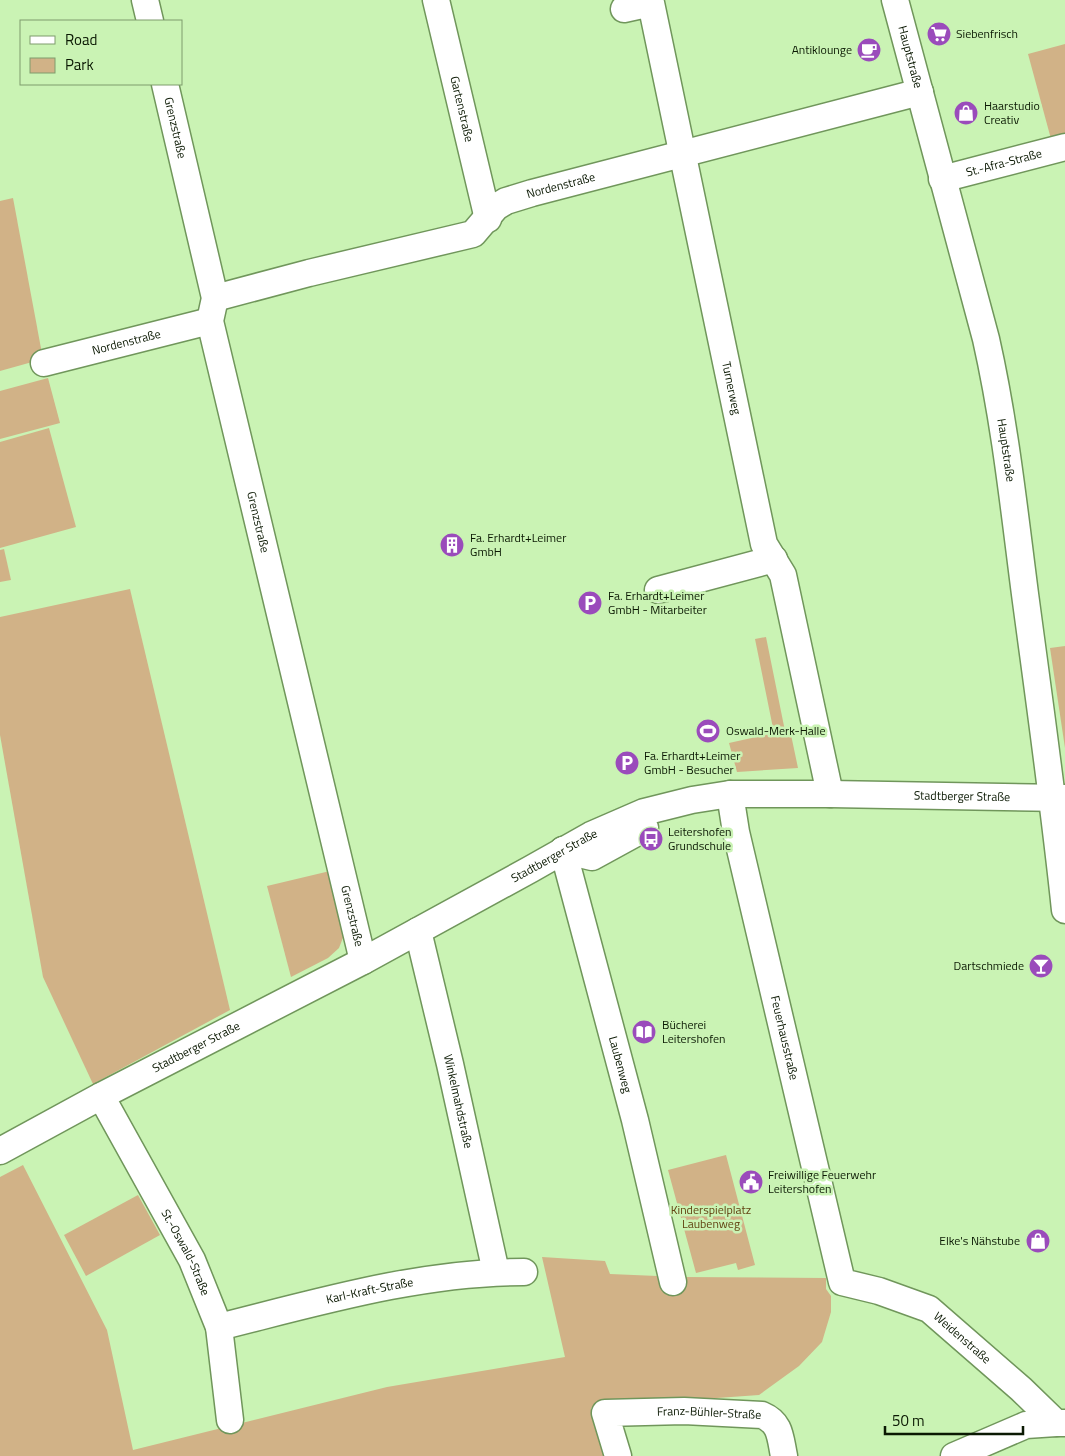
<svg xmlns="http://www.w3.org/2000/svg" width="1065" height="1456" viewBox="0 0 1065 1456" font-family="'Titillium Web',sans-serif">
<style>
.green{fill:#d1b287}
.lines{fill:none;stroke-linecap:round;stroke-linejoin:round}
.minor-casing{stroke:#70965b;stroke-width:29}
.minor{stroke:#fff;stroke-width:26}
.labels{text-anchor:middle;stroke-width:5;stroke-linejoin:round;paint-order:stroke}
.poi-label{font-size:12px;fill:#0b1903;stroke:#caf3b4;text-anchor:start}
.street-label{font-size:12px;fill:#0b1903;stroke:#caf3b4}
.park-label{font-size:12px;fill:#624312;stroke:#caf3b4}
</style>
<rect width="100%" height="100%" fill="#caf3b4"/>
<g class="green">
<path d="M1065 44V135L1051 139 1028 54Z"/>
<path d="M13 198 43 359 0 371V201Z"/>
<path d="M48 378 60 423 0 439V391Z"/>
<path d="M49 428 76 527 0 548V442Z"/>
<path d="M4 549 11 580 0 582V550Z"/>
<path d="M130 589 230 1010 93 1084 43 977 0 735V617Z"/>
<path d="M766 637 785 731 790 730 798 768 737 772 729 743 774 733 755 639Z"/>
<path d="M1065 646V748L1050 648Z"/>
<path d="M330 871 344 935 339 948 328 958 291 977 267 886Z"/>
<path d="M726 1155 755 1265 738 1270 736 1263 696 1273 668 1170Z"/>
<path d="M23 1165 107 1330 133 1450 387 1387 565 1357 542 1257 605 1261 610 1274 681 1277 826 1278V1289L831 1296V1312L822 1342 799 1366 759 1395 689 1400 606 1403 591 1408 606 1456H0V1177Z"/>
<path d="M138 1195 160 1235 86 1276 64 1235Z"/>
</g>
<g class="lines">
<defs>
<g id="minor">
<path d="M145 0 150 21"/>
<path id="s1" d="M436 0 488 219"/>
<path id="s2" d="M895 0 986 339C1005 423 1014 509 1025 594 1039 699 1054 804 1065 910"/>
<path id="s3" d="M624 9 651 3 764 544 783 575 830 794"/>
<path id="s4" d="M165 84 215 298 210 321 363 961"/>
<path id="s5" d="M942 179 1065 147"/>
<path id="s6" d="M215 298 309 273 473 234 496 207 506 201 532 193 920 92"/>
<path id="s7" d="M44 363 210 321"/>
<path d="M658 590 774 559"/>
<path id="s8" d="M730 794 736 832 842 1282 879 1291 929 1309 1021 1389 1056 1423H1065"/>
<path id="s9" d="M563 850 635 1120 673 1282"/>
<path d="M563 850 592 857 645 828"/>
<path id="s10" d="M418 931 450 1064 496 1272"/>
<path id="s11" d="M101 1096 192 1260 219 1327 230 1420"/>
<path id="s12" d="M0 1151 101 1096 363 961 531 869 591 835 644 812 692 800 730 794H830L1065 798"/>
<path id="s13" d="M219 1327C319 1302 420 1272 524 1272"/>
<path id="s14" d="M618 1456 605 1413 684 1411 762 1415C781 1423 780 1437 784 1456"/>
<path d="M954 1456 1026 1425 1056 1423"/>
</g>
</defs>
<use href="#minor" class="minor-casing"/>
<use href="#minor" class="minor"/>
</g>
<defs>
<symbol id="supermarket-disc" viewBox="-11 -11 22 22"><circle r="9.5" fill="#9a4bbb" stroke="#caf3b4"/><path d="M-6-5.5h2.5l.6 2H6L4.5 2H-2.5L-4.4-4H-6ZM-1.5 3.2a1.3 1.3 0 1 0 .1 0ZM3 3.2a1.3 1.3 0 1 0 .1 0Z" fill="#fff"/></symbol>
<symbol id="cafe-disc" viewBox="-11 -11 22 22"><circle r="9.5" fill="#9a4bbb" stroke="#caf3b4"/><path d="M-5.5-4.5H6V0H3Q3 3.5 0 3.5H-2.5Q-5.5 3.5-5.5 0ZM3-3.2v2h1.7v-2ZM-6 4.5H4V6H-6Z" fill="#fff"/></symbol>
<symbol id="shop-disc" viewBox="-11 -11 22 22"><circle r="9.5" fill="#9a4bbb" stroke="#caf3b4"/><path d="M-5-2.5h2.3a2.7 3.5 0 0 1 5.4 0H5L5.5 6h-11ZM-1.5-2.5h3a1.5 2.3 0 0 0-3 0Z" fill="#fff"/></symbol>
<symbol id="building-disc" viewBox="-11 -11 22 22"><circle r="9.5" fill="#9a4bbb" stroke="#caf3b4"/><path d="M-4-6H4V6H1V3H-1V6H-4ZM-2.5-4.3h1.7v1.8h-1.7ZM.8-4.3h1.7v1.8H.8ZM-2.5-1h1.7V.8h-1.7ZM.8-1h1.7V.8H.8Z" fill="#fff"/></symbol>
<symbol id="parking-disc" viewBox="-11 -11 22 22"><circle r="9.5" fill="#9a4bbb" stroke="#caf3b4"/><path d="M-3.5-5.5H1a3.5 3.5 0 0 1 0 7H-1V5.5H-3.5ZM-1-3.4V-.6H.8a1.4 1.4 0 0 0 0-2.8Z" fill="#fff"/></symbol>
<symbol id="stadium-disc" viewBox="-11 -11 22 22"><circle r="9.5" fill="#9a4bbb" stroke="#caf3b4"/><path d="M0-5a6.5 5 0 1 0 0 10a6.5 5 0 1 0 0-10ZM-3.5-1.8h7v3.6h-7Z" fill="#fff"/></symbol>
<symbol id="bus-disc" viewBox="-11 -11 22 22"><circle r="9.5" fill="#9a4bbb" stroke="#caf3b4"/><path d="M-5-6H5V4H4V6H2V4H-2V6H-4V4H-5ZM-3.5-4V0h7V-4ZM-3.5 1.2v1.5H-2V1.2ZM2 1.2v1.5H3.5V1.2Z" fill="#fff"/></symbol>
<symbol id="bar-disc" viewBox="-11 -11 22 22"><circle r="9.5" fill="#9a4bbb" stroke="#caf3b4"/><path d="M-6-5H6L.8 .8V4.5H3.5V6h-7V4.5H-.8V.8Z" fill="#fff"/></symbol>
<symbol id="library-disc" viewBox="-11 -11 22 22"><circle r="9.5" fill="#9a4bbb" stroke="#caf3b4"/><path d="M-6-4Q-3-5.5-.7-3.5V5Q-3 3-6 4ZM6-4Q3-5.5 .7-3.5V5Q3 3 6 4Z" fill="#fff"/></symbol>
<symbol id="civic-disc" viewBox="-11 -11 22 22"><circle r="9.5" fill="#9a4bbb" stroke="#caf3b4"/><path d="M-.6-6.5H3V-4.5H.6V-3L4-1V1h2V6H-6V1h2V-1L-.6-3ZM-1.2 2.5V6h2.4V2.5Z" fill="#fff"/></symbol>
</defs>
<g fill-rule="evenodd">
<use href="#supermarket-disc" x="925" y="20" width="28" height="28"/>
<use href="#cafe-disc" x="855" y="36" width="28" height="28"/>
<use href="#shop-disc" x="952" y="99" width="28" height="28"/>
<use href="#building-disc" x="438" y="531" width="28" height="28"/>
<use href="#parking-disc" x="576" y="589" width="28" height="28"/>
<use href="#stadium-disc" x="694" y="717" width="28" height="28"/>
<use href="#parking-disc" x="613" y="749" width="28" height="28"/>
<use href="#bus-disc" x="637" y="825" width="28" height="28"/>
<use href="#bar-disc" x="1027" y="952" width="28" height="28"/>
<use href="#library-disc" x="630" y="1018" width="28" height="28"/>
<use href="#civic-disc" x="737" y="1168" width="28" height="28"/>
<use href="#shop-disc" x="1024" y="1227" width="28" height="28"/>
</g>
<g class="labels">
<g class="poi-label">
<text x="956" y="38">Siebenfrisch</text>
<text x="852" y="54" text-anchor="end">Antiklounge</text>
<text x="984" y="110">Haarstudio<tspan x="984" dy="14">Creativ</tspan></text>
<text x="470" y="542">Fa. Erhardt+Leimer<tspan x="470" dy="14">GmbH</tspan></text>
<text x="608" y="600">Fa. Erhardt+Leimer<tspan x="608" dy="14">GmbH - Mitarbeiter</tspan></text>
<text x="726" y="735">Oswald-Merk-Halle</text>
<text x="644" y="760">Fa. Erhardt+Leimer<tspan x="644" dy="14">GmbH - Besucher</tspan></text>
<text x="668" y="836">Leitershofen<tspan x="668" dy="14">Grundschule</tspan></text>
<text x="1024" y="970" text-anchor="end">Dartschmiede</text>
<text x="662" y="1029">Bücherei<tspan x="662" dy="14">Leitershofen</tspan></text>
<text x="768" y="1179">Freiwillige Feuerwehr<tspan x="768" dy="14">Leitershofen</tspan></text>
<text x="1020" y="1245" text-anchor="end">Elke's Nähstube</text>
</g>
<g class="street-label">
<text dy="4" stroke="none"><textPath href="#s2" startOffset="59">Hauptstraße</textPath></text>
<text dy="4" stroke="none"><textPath href="#s1" startOffset="112">Gartenstraße</textPath></text>
<text dy="4" stroke="none"><textPath href="#s4" startOffset="45">Grenzstraße</textPath></text>
<text dy="4" stroke="none"><textPath href="#s5" startOffset="64">St.-Afra-Straße</textPath></text>
<text dy="4" stroke="none"><textPath href="#s6" startOffset="370">Nordenstraße</textPath></text>
<text dy="4" stroke="none"><textPath href="#s7" startOffset="85">Nordenstraße</textPath></text>
<text dy="4" stroke="none"><textPath href="#s3" startOffset="421">Turnerweg</textPath></text>
<text dy="4" stroke="none"><textPath href="#s2" startOffset="464">Hauptstraße</textPath></text>
<text dy="4" stroke="none"><textPath href="#s4" startOffset="450">Grenzstraße</textPath></text>
<text dy="4" stroke="none"><textPath href="#s12" startOffset="1048">Stadtberger Straße</textPath></text>
<text dy="4" stroke="none"><textPath href="#s12" startOffset="628">Stadtberger Straße</textPath></text>
<text dy="4" stroke="none"><textPath href="#s4" startOffset="855">Grenzstraße</textPath></text>
<text dy="4" stroke="none"><textPath href="#s8" startOffset="250">Feuerhausstraße</textPath></text>
<text dy="4" stroke="none"><textPath href="#s12" startOffset="222">Stadtberger Straße</textPath></text>
<text dy="4" stroke="none"><textPath href="#s9" startOffset="222">Laubenweg</textPath></text>
<text dy="4" stroke="none"><textPath href="#s10" startOffset="175">Winkelmahdstraße</textPath></text>
<text dy="4" stroke="none"><textPath href="#s11" startOffset="178">St.-Oswald-Straße</textPath></text>
<text dy="4" stroke="none"><textPath href="#s13" startOffset="155">Karl-Kraft-Straße</textPath></text>
<text dy="4" stroke="none"><textPath href="#s8" startOffset="636">Weidenstraße</textPath></text>
<text dy="4" stroke="none"><textPath href="#s14" startOffset="149">Franz-Bühler-Straße</textPath></text>
</g>
<g class="park-label">
<text x="711" y="1214">Kinderspielplatz<tspan x="711" dy="14">Laubenweg</tspan></text>
</g>
</g>
<rect x="20" y="20" width="162" height="65" fill="#caf3b4" stroke="#7e9c6d"/>
<rect x="30" y="36" width="25" height="8" fill="#ffffff" stroke="#7e9c6d"/>
<text x="65" y="45" font-size="15" fill="#0b1903">Road</text>
<rect x="30" y="58" width="25" height="15" fill="#d1b287" stroke="#7e9c6d"/>
<text x="65" y="70" font-size="15" fill="#0b1903">Park</text>
<path d="M885 1426v8h138v-8" fill="none" stroke="#0b1903" stroke-width="2.5"/>
<text x="892" y="1426" font-size="15" fill="#0b1903" stroke="#caf3b4" stroke-width="4" paint-order="stroke">50 m</text>
</svg>
